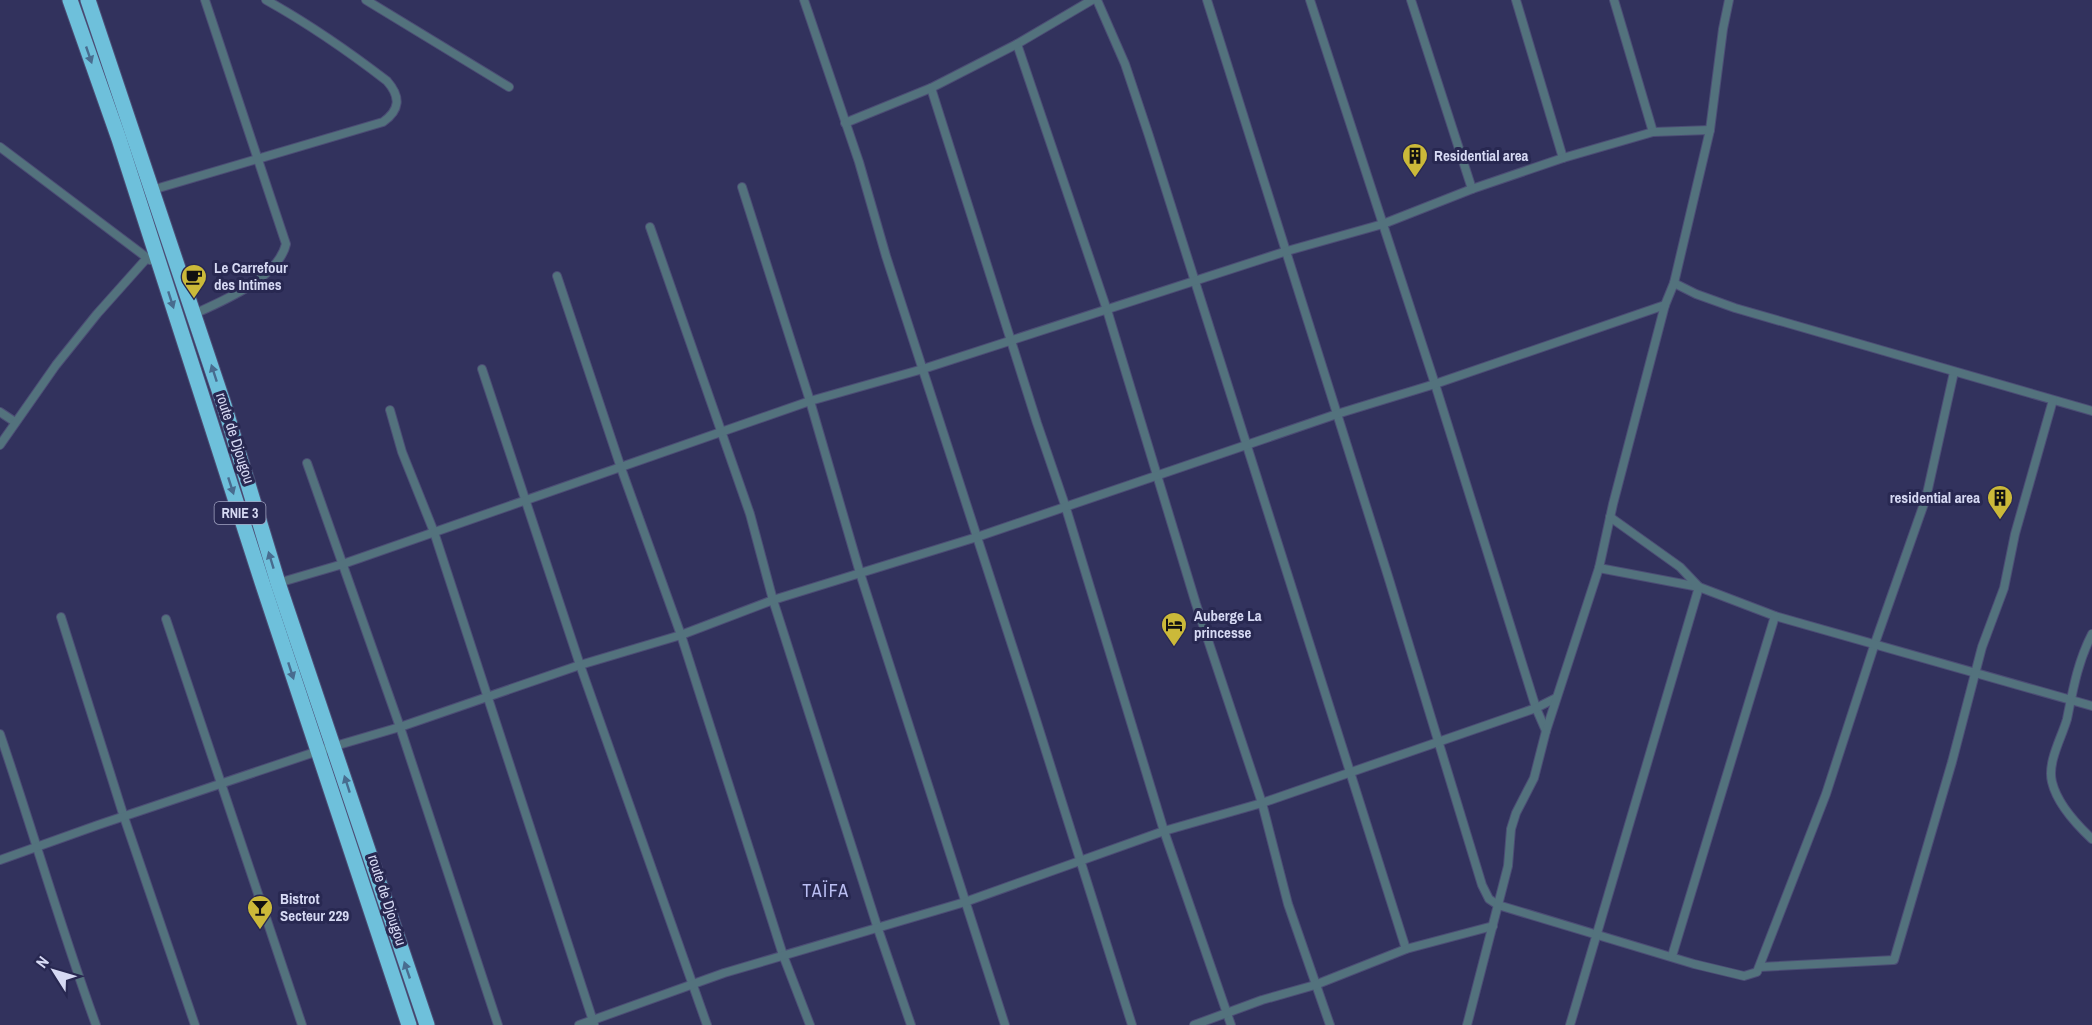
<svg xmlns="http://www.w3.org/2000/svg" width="2092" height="1025" viewBox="0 0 2092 1025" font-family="'Archivo Narrow',sans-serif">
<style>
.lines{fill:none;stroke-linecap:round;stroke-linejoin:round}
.street-casing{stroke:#4c4d75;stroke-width:10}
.highway-casing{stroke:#4c4d75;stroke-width:17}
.street{stroke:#53727d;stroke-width:8}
.highway{stroke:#6ec0db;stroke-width:15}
.oneway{fill:#486c8f}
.labels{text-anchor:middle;stroke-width:6;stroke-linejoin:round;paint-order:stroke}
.shield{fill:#282851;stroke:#a2a4c2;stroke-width:1.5}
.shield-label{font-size:14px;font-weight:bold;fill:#d6d9f3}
.poi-label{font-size:15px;font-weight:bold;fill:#d6d9f3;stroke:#282851;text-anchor:start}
.street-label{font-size:15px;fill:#d6d9f3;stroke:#282851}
.quarter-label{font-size:18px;letter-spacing:1.5px;fill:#babef2;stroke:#282851}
</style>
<rect width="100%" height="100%" fill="#32325d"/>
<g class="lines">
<defs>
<g id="street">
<path d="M366 0 509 87"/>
<path d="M804 0 859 162 886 256 1033 710 1132 1025"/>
<path d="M1092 0 1017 44 1107 310 1196 604 1262 803 1288 904 1330 1025"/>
<path d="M1097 0 1125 64 1149 136 1406 949"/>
<path d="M1207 0 1388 576 1482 885 1489 899 1498 905 1694 964 1744 976 1757 972 1826 794 1875 643 1926 498 1954 372"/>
<path d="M1310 0 1435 384 1536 708 1546 731"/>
<path d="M1411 0 1472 189"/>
<path d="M1516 0 1563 158"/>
<path d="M1614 0 1653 132"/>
<path d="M931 88 1037 423 1065 505 1164 831 1231 1025"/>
<path d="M845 123 931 88 1017 44"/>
<path d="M0 147 150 260"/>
<path d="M742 187 810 401 860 573 1005 1025"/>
<path d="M152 190 383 122C400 110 401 97 387 81 348 51 309 24 266 0"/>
<path d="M650 227 750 514 773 600 878 929 911 1025"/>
<path d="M557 276 621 468 681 635 783 955 810 1025"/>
<path d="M1674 283 1696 294 1735 308 2092 411"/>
<path d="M194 314C223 301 278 278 286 244L205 0"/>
<path d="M482 369 580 665 707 1025"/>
<path d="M390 410 402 452 434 532 594 1024"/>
<path d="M0 412 15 422"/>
<path d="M0 445 56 365 97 314 147 258"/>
<path d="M307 463 400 727 498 1025"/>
<path d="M1599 568 1699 587 1775 616 2092 706"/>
<path d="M278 583 343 564 810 401 923 369 1287 251 1383 224 1472 189 1563 158 1653 132 1710 130"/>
<path d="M61 617 124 817 195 1025"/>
<path d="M166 619 302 1025"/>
<path d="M2092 634C2078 661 2073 689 2067 719 2062 737 2047 762 2052 782 2057 803 2077 825 2092 839"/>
<path d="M0 734C33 831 61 929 96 1025"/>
<path d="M0 860 98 825 318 751 400 727 580 665 681 635 773 600 977 537 1337 414 1435 384 1665 305"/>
<path d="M1672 956 1775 616"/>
<path d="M1760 967 1894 960 1952 762 1982 647 2004 588 2015 534 2053 400"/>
<path d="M579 1025 724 973 965 902 1164 831 1262 803 1536 708 1556 698"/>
<path d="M1194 1025 1262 1000 1315 985 1406 949 1493 926"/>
<path d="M1467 1025 1508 866 1511 829 1516 813 1534 778 1546 731 1599 568 1613 504 1665 305 1674 283 1710 130 1723 29 1729 0"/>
<path d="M1570 1025 1699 587 1680 567 1610 517"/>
</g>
<g id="highway">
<path d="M70 0 119 139 262 582 409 1025"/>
<path d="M88 0 224 405 278 583 427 1025"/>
</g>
</defs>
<use href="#street" class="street-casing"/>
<use href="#highway" class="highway-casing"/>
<use href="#street" class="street"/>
<use href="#highway" class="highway"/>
</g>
<defs><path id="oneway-solid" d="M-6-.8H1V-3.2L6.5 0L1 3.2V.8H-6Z" transform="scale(1.5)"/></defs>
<g class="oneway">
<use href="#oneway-solid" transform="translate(89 55) rotate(71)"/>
<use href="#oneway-solid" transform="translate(171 300) rotate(72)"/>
<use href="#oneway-solid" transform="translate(214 373) rotate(-108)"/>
<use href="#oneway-solid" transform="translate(231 486) rotate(72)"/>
<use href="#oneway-solid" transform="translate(271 560) rotate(-107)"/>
<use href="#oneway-solid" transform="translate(291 671) rotate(72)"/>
<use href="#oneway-solid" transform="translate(347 784) rotate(-108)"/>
<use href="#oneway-solid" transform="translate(407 970) rotate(-109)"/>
</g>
<defs>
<symbol id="building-pin" viewBox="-11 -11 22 30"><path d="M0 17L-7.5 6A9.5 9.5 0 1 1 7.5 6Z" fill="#cbb939" stroke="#282851"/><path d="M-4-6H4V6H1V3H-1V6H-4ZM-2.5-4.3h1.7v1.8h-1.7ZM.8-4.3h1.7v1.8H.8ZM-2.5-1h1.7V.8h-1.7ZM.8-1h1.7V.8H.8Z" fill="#111"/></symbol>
<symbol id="cafe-pin" viewBox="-11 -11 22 30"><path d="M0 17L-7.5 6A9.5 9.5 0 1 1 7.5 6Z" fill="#cbb939" stroke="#282851"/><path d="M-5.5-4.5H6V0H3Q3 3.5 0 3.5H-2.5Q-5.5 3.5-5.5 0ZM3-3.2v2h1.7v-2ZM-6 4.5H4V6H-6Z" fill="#111"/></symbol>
<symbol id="hotel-pin" viewBox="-11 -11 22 30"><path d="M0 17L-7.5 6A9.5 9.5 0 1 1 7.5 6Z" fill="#cbb939" stroke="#282851"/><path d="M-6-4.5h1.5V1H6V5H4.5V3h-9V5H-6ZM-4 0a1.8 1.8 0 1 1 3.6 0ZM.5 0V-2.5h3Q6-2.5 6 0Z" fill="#111"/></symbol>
<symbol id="bar-pin" viewBox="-11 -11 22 30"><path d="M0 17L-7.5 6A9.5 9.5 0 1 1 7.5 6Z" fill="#cbb939" stroke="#282851"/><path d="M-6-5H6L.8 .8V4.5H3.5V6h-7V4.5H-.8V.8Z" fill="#111"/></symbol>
</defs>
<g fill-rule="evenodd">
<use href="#building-pin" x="1400" y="141" width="30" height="40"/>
<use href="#cafe-pin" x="179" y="262" width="30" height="40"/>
<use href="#building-pin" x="1985" y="483" width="30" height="40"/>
<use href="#hotel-pin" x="1159" y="610" width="30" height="40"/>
<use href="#bar-pin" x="245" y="893" width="30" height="40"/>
</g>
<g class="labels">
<rect class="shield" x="214.5" y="502" width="51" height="22" rx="4.5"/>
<g class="shield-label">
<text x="240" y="518">RNIE 3</text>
</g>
<g class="poi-label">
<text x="1434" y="161">Residential area</text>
<text x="214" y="273">Le Carrefour<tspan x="214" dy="17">des Intimes</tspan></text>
<text x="1980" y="503" text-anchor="end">residential area</text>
<text x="1194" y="621">Auberge La<tspan x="1194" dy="17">princesse</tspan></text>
<text x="280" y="904">Bistrot<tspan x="280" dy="17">Secteur 229</tspan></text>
</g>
<g class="street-label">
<text transform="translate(235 438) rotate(72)" y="5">route de Djougou</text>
<text transform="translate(387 900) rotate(72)" y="5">route de Djougou</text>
</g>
<g class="quarter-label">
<text x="826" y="897">TAÏFA</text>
</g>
</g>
<g transform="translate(54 971) rotate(307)" stroke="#282851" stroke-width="4.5" paint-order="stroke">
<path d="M0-4.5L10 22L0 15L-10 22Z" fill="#d6d9f3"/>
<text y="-9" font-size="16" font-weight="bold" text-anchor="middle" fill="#d6d9f3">N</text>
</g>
</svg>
